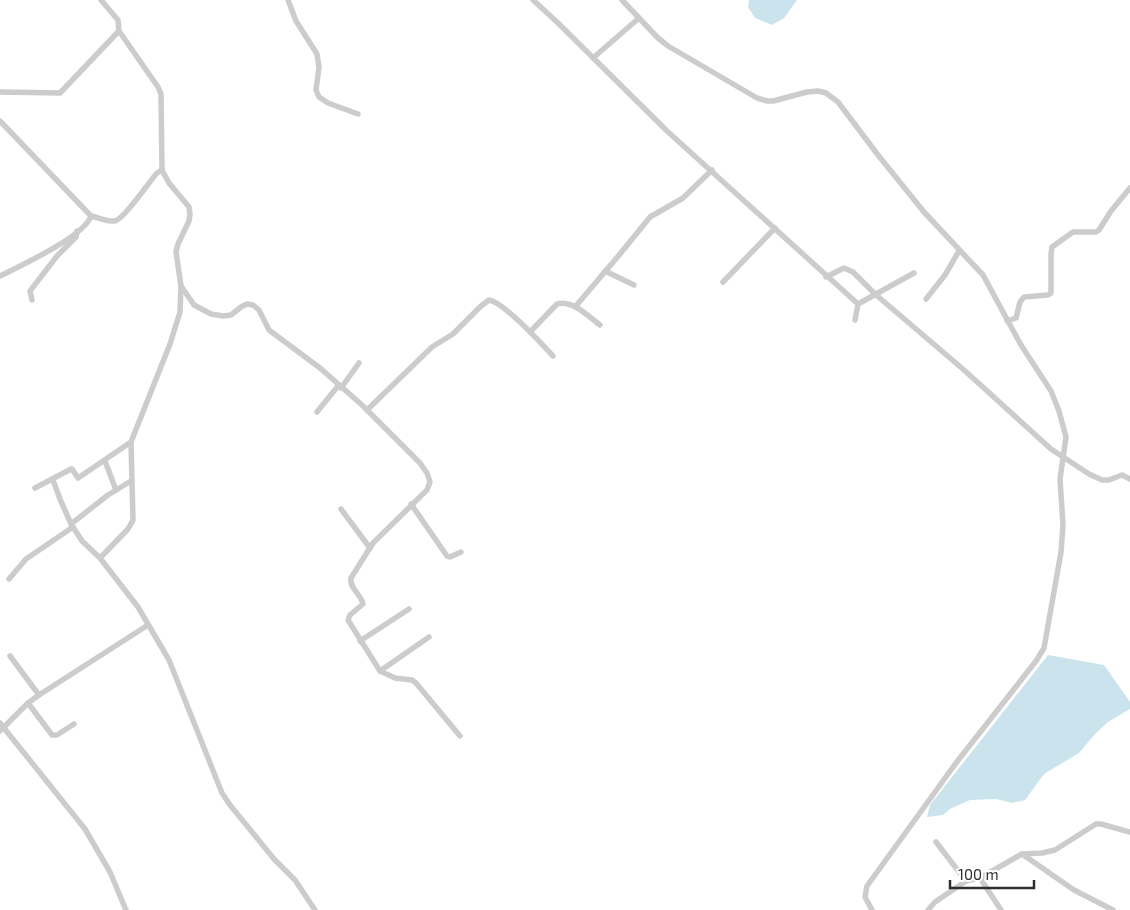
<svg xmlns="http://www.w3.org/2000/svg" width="1130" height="910" viewBox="0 0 1130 910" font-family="'Exo 2',sans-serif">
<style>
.water{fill:#cae3ec}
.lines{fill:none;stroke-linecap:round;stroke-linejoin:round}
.minor{stroke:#ccc;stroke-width:5.5}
</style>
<rect width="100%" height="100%" fill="#fff"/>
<g class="water">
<path d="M749 0H797L784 18 772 25 755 18 748 7Z"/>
<path d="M1048 655 1104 665 1130 702V709L1108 722 1095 734 1079 753 1044 774 1025 800 1012 803 996 799 970 800 950 809 943 815 927 817 930 805Z"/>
</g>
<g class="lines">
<g class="minor">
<path d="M288 0 296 21 317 54 319 67 316 90 319 97 328 103 358 114"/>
<path d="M533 0 557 22 667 131 858 304 855 320"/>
<path d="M622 0 658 38 668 46 757 98 767 101H773L807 92 818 91 826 93 838 102 878 155 924 212 983 275 1021 345 1051 391 1059 411 1066 437 1060 479 1063 525 1061 552 1044 648 1036 661 956 763 867 886 865 897 872 910"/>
<path d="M593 58 639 18"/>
<path d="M0 92 60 93 119 31"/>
<path d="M0 121 91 216"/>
<path d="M605 271 634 285"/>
<path d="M0 276C20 266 85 236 91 216 97 217 108 222 115 221 124 219 149 182 157 173L162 170"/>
<path d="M826 277 844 268 853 272 875 294 964 370 1051 449 1089 474 1102 480H1109L1122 475 1130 479"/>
<path d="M723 282 775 228"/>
<path d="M181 286 194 305 211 314 223 316 231 315 241 307 247 304 253 305 259 310 269 330 320 368 362 405 420 463 427 473 430 482 427 490 373 543 351 578C349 588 361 594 363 604L350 615 348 620 380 671 395 678 412 680 416 683 460 736"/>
<path d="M926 299 945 275 959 251"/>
<path d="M32 300 30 291 57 256 76 237 77 231"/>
<path d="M858 304 914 273"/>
<path d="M575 307 620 254 650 217 683 198 712 170"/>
<path d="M1007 321 1016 318 1020 302 1024 297 1048 295 1051 293V254L1052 247 1073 232H1096L1099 230 1111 211 1130 188"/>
<path d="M530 332 557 304C572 299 589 317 600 325"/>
<path d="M341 388 359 363"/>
<path d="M367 410 432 347 453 334 481 306 489 300C505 303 541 343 553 356"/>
<path d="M317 412 338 386"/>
<path d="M105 461 116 490"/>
<path d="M53 480 60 499 71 524"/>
<path d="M35 488 71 469H72L78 478 131 442"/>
<path d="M411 504 447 556 450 557 461 552"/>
<path d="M341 509 370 548"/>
<path d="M73 527 82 541 100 558 138 607 169 660 222 793 230 805 274 859 295 880 315 910"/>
<path d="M100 558 128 529 133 520 131 442 170 344 180 312 181 286 176 252 178 244 189 221 190 214 189 207 169 183 162 170 161 94 158 87 119 31 118 20 101 0"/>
<path d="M9 579 26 559 73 527 71 524 108 495 131 481"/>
<path d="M360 641 409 609"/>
<path d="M10 656 39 695"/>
<path d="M380 671 429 637"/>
<path d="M28 703 52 735H57L74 724"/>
<path d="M0 723 85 829 110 872 126 910"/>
<path d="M0 731 28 703 39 695 148 625"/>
<path d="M936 842 966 881"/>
<path d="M1022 854 1074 890 1113 910"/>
<path d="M980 878 1001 910"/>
<path d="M928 910 935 902 966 881 980 878 1022 854 1042 853 1055 850 1096 824H1101L1130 832"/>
</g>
</g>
<path d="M950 880v8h84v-8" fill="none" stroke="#2f2f2f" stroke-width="2.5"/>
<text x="958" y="880" font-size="15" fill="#2f2f2f" stroke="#ffffff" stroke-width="4" paint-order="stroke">100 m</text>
</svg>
